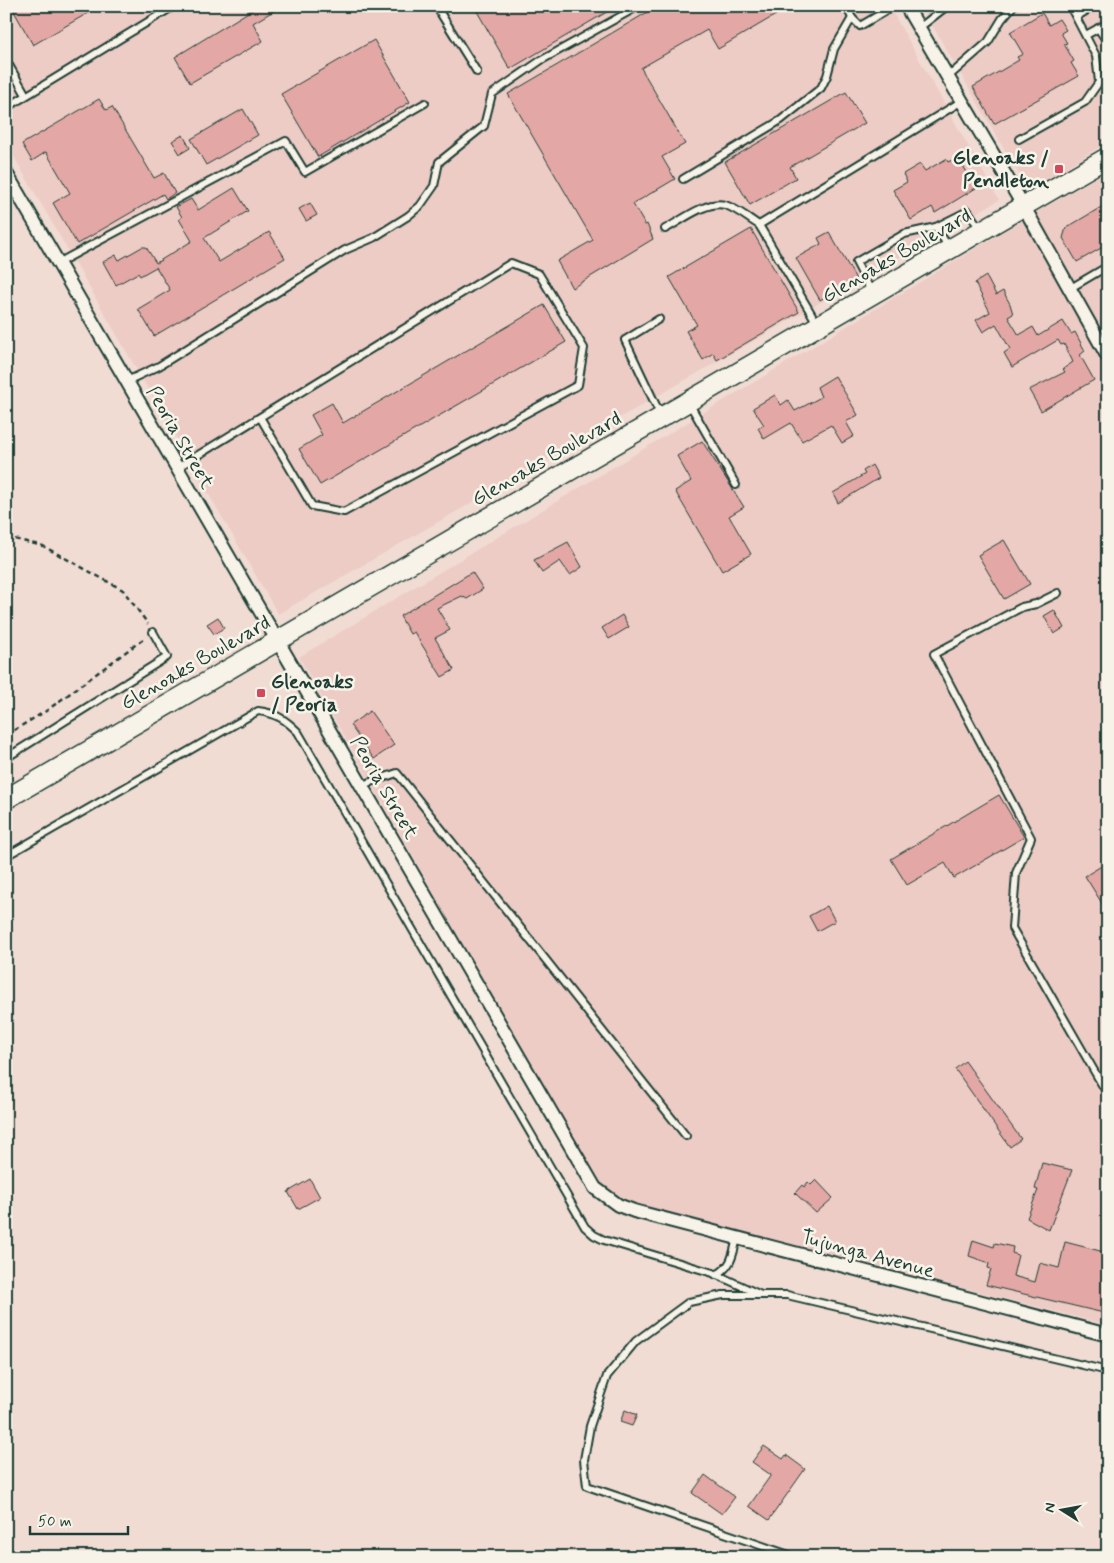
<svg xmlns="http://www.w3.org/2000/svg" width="1114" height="1563" viewBox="0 0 1114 1563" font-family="Mynerve,sans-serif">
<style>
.built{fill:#edccc6}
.building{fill:#e3a8a6;stroke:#1f3d34}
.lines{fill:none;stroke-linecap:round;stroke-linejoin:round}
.service-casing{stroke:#1f3d34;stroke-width:10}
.minor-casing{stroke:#1f3d34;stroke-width:16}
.secondary-casing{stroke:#1f3d34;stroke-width:22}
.path{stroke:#1f3d34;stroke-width:2.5;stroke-dasharray:5 4;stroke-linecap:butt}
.service{stroke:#f7f3e8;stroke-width:6}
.minor{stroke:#f7f3e8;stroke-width:12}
.secondary{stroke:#f7f3e8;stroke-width:19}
.poi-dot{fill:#d1495b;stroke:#f7f3e8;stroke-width:2}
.labels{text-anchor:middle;stroke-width:5;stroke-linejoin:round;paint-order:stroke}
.poi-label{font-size:20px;font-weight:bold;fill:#1f3d34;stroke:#f7f3e8;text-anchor:end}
.street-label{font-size:20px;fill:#1f3d34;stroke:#f7f3e8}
</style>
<rect width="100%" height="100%" fill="#f1dcd4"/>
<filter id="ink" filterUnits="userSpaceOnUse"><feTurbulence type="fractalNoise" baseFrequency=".02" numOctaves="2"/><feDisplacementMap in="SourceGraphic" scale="10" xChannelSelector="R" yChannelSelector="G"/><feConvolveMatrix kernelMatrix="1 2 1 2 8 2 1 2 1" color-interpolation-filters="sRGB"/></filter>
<g filter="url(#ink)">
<g class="built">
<path d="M6 6H889L999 200 278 614 6 143Z"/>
<path d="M921 6H1108V142L1028 190Z"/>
<path d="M1108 171V350L1031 215Z"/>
<path d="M1026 218 1108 363V1325L613 1198 601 1186 299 657Z"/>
</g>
<g class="building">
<path d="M11 6H100L33 45Z"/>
<path d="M258 6H282L253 23 263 41 190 83 175 57Z"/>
<path d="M474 6H617L510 69Z"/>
<path d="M658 6H791L718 49 707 30 641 68 685 144 662 157 675 179 633 204 645 225 647 224 653 239 572 288 557 261 593 240 508 94Z"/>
<path d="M1042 13 1049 25 1059 19 1066 30 1061 33 1067 43 1064 44 1074 61 1071 63 1079 76 994 124 973 87 1019 60 1017 57 1023 54 1010 32Z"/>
<path d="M374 40 410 102 318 157 281 94Z"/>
<path d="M846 92 865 123 790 167 796 178 750 205 725 162Z"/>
<path d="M99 99 106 110 112 107 154 178 164 173 175 193 166 199 163 194 77 244 53 203 70 193 46 152 32 161 22 144Z"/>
<path d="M243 109 258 135 206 165 191 139Z"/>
<path d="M183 135 190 148 180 154 172 141Z"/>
<path d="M958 157 976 188 935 213 932 207 911 220 893 190 907 182 903 174 920 164 925 171 946 159 948 162Z"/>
<path d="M234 188 248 211 204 238 219 262 269 232 285 258 154 336 138 309 170 290 156 267 140 276 138 273 116 285 103 262 116 255 119 260 142 247H146L156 263 192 241 179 219 182 217 176 207 191 199 198 210Z"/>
<path d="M310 203 317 215 306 221 299 209Z"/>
<path d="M1108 203V244L1077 262 1063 238 1066 228Z"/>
<path d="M751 229 799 312 717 360 713 353 703 360 686 331 697 325 669 277Z"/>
<path d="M829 232 856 279 820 300 796 258 821 244 818 238Z"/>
<path d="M986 276 996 295 1003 291 1010 304 1013 314 1008 317 1019 335 1033 327 1038 336 1063 321 1071 334 1075 332 1085 351 1080 355 1094 380 1041 411 1029 390 1065 372 1063 369 1073 362 1064 344 1061 345 1058 340 1012 367 1004 353 1010 349 996 324 983 332 976 320 990 312 975 283Z"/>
<path d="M544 305 566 342 320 485 299 449 322 435 311 415 332 403 343 423Z"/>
<path d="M835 376 858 415 846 422 854 436 842 443 831 425 802 441 791 423 764 439 758 428 764 425 753 408 775 395 781 405 788 400 795 411 821 397 817 387Z"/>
<path d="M702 441 744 507 729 516 751 554 722 571 675 491 691 481 677 456Z"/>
<path d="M872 465 879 478 838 503 833 493 865 474 863 471Z"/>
<path d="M1004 540 1030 584 1004 599 978 555Z"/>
<path d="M568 542 582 567 570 575 560 561 542 573 534 560Z"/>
<path d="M472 572 483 589 467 599 462 596 437 608 450 630 435 638 454 670 442 677 414 632 410 634 400 616Z"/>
<path d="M1054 610 1064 628 1054 634 1044 616Z"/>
<path d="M622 615 629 627 609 639 602 628Z"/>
<path d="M218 617 224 628 214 634 207 624Z"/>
<path d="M370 711 394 745 374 759 350 725Z"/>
<path d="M999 795 1024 837 954 878 945 863 907 885 891 859Z"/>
<path d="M1108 862V913L1085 876Z"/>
<path d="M827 906 835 921 817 931 809 916Z"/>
<path d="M965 1061 1021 1139 1010 1147 955 1069Z"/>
<path d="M1042 1163 1072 1170 1049 1230 1027 1218 1038 1190 1035 1189Z"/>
<path d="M310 1179 320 1197 298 1209 288 1192Z"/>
<path d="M816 1180 833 1198 816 1213 795 1193 802 1185 804 1187 808 1182 811 1185Z"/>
<path d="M973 1240 994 1247 995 1243 1013 1247 1012 1253 1018 1255 1013 1276 1035 1282 1040 1263 1059 1268 1065 1242 1108 1253V1314L986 1285 991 1269 988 1268 989 1263 969 1256Z"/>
<path d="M625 1410 637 1415 632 1426 620 1422Z"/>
<path d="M764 1446 783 1459 786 1455 805 1469 769 1520 749 1506 771 1475 752 1462Z"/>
<path d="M705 1475 735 1497 722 1514 692 1493Z"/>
</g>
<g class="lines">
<defs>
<g id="service">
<path d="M436 6 477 72"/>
<path d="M846 6 852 18 860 26 894 6"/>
<path d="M1076 17 1094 6"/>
<path d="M919 28 947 6"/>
<path d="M1098 28 1108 43"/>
<path d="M1086 35 1108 23"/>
<path d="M6 60 26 95"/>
<path d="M948 77 988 42 1002 19 1013 6"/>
<path d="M6 108 174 6"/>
<path d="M1019 139 1085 102 1099 82 1096 56 1070 6"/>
<path d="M683 179 781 120 821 88 827 76 834 49 852 18"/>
<path d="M759 225 962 101"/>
<path d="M665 229C681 221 706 200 725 205 736 208 749 219 759 225L818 325"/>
<path d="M949 248 936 227 968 211 980 229"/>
<path d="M58 263 286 141 305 172 425 103"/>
<path d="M1069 289 1108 266"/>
<path d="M872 293 856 262 904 234 936 227"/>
<path d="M659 319 625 340 661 416"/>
<path d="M127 381 159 366 345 250 373 238 408 216 420 206 434 186 439 162 484 126 492 94 540 61 639 6"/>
<path d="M689 403 736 485"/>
<path d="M177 468 511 263 539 274 584 348 578 385 344 512 312 506 260 417"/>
<path d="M1058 593 1036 604 1022 607 934 654 1031 838 1016 873 1012 928 1108 1095"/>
<path d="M6 758 167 657 153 632"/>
<path d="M362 785 397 773 686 1136"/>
<path d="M6 856 258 711C276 713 286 720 298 732L585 1227 594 1235 604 1240 713 1273 761 1295"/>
<path d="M716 1275C732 1267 733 1254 737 1238"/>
<path d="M795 1557 587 1486 584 1460 590 1426 607 1376 636 1341 689 1302 723 1295H787L1108 1371"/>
</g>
<g id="minor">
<path d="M906 6 1024 207 1108 357"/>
<path d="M6 173 595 1188 618 1205 634 1211 1108 1335"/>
</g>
<path id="secondary" d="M6 799 1108 157"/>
</defs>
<use href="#service" class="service-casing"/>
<use href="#minor" class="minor-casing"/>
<use href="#secondary" class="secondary-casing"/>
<g class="path">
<path d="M6 537 43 546 123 590 148 624"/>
<path d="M6 735 46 711 146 637"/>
</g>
<use href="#service" class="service"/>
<use href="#minor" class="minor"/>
<use href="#secondary" class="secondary"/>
</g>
</g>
<g class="poi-dot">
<rect x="1054" y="164" width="10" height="10" rx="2.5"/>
<rect x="256" y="688" width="10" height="10" rx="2.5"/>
</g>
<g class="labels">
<g class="poi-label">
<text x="1049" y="164">Glenoaks /<tspan x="1049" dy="23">Pendleton</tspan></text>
<text x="271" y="688" text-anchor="start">Glenoaks<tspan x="271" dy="23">/ Peoria</tspan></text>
</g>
<g class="street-label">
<text transform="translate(896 255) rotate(-30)" y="7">Glenoaks Boulevard</text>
<text transform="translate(181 437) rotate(60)" y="7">Peoria Street</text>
<text transform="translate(546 458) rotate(-30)" y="7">Glenoaks Boulevard</text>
<text transform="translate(195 662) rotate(-30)" y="7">Glenoaks Boulevard</text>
<text transform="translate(385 787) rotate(60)" y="7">Peoria Street</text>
<text transform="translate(868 1253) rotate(15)" y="7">Tujunga Avenue</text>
</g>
</g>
<rect width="1114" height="1563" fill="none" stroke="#f7f3e8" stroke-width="25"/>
<rect x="12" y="12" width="1089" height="1538" fill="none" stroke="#1f3d34" stroke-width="2" filter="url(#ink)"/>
<g transform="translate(1062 1510) rotate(281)" stroke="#f7f3e8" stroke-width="4" paint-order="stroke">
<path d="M0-4L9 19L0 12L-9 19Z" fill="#1f3d34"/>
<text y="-8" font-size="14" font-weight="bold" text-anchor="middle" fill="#1f3d34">N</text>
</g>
<path d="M30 1526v8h98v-8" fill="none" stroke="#1f3d34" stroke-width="2.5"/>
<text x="38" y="1526" font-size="15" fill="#1f3d34" stroke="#f7f3e8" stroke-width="4" paint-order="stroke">50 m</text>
</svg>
